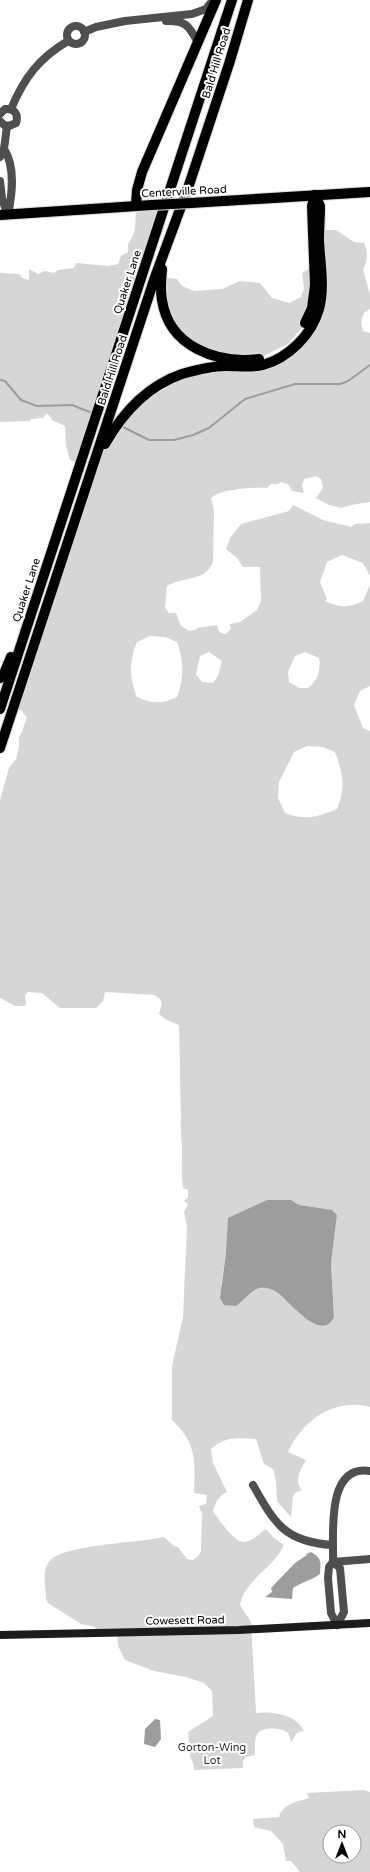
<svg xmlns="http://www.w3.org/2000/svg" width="370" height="1872" viewBox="0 0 370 1872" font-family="'Varela Round',sans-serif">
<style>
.green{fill:#d6d6d6;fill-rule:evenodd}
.water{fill:#9d9d9d}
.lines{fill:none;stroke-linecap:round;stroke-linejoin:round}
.stream{stroke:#9d9d9d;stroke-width:2}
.primary-casing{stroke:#dbdbdb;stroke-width:12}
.street{stroke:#4f4f4f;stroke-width:8}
.secondary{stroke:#1c1c1c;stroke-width:8}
.primary{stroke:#000;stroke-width:10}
.primary-bridge-casing{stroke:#dbdbdb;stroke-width:12;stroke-linecap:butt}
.primary-bridge{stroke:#000;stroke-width:10}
.labels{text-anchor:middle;stroke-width:4;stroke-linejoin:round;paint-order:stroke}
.street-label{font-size:11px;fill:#000;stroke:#fff}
.park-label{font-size:11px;fill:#2d2d2d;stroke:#fff}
</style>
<rect width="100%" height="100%" fill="#fff"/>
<g class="green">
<path d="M160 205 79 463 70 460 66 446 65 426 52 420 49 415 46 414 43 418 31 419 30 421 0 422V271L1 273 20 274 22 278 29 280V269L38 274 45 271 54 273 58 270 74 268 76 263 108 266 118 264 121 256 128 252V244C137 233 135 221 136 208Z"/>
<path d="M321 230H336L354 242 364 243C368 252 368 261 363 269L370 295V309L364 313 361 322 363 331 370 333V502C364 503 347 505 342 508L329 505 316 498 323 488 321 479 316 476 304 479 302 485 304 493 292 491 288 484 281 482 278 484H271L267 488C256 487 216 489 211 499L214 510 213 562C205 582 185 576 167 586L165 608 169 613H176L181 626 189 631 195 630 197 628 217 625 219 632 225 634 231 629 230 624 240 622 257 610 261 600 260 567H243L237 558 226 549 230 538 241 524 289 511 293 505 323 520 351 527 355 524 370 523V576L363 563 342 555 327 562 320 582 327 599 325 601C341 608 348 608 363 601L370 585V686L360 691 354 705 363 728 370 731V1407C334 1397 302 1421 288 1452L306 1460C301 1470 293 1480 302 1490L295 1493 293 1496 291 1517 277 1501 276 1481 273 1469 264 1464 256 1439C239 1438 225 1436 211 1449L213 1463 227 1492C218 1496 216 1502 213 1511 218 1519 235 1543 244 1542 252 1542 260 1533 266 1529L274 1538 284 1545C273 1569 245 1579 240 1605L251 1622 256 1713C272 1711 296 1714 304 1731L297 1733 291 1742C290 1739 289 1735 288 1733 282 1727 262 1727 258 1733 254 1738 255 1749 255 1755L246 1757 243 1761V1768L194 1770 193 1763 190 1756 188 1732 213 1716 212 1691 204 1683 186 1677 154 1671 125 1660 118 1646 117 1632 96 1631 95 1627 81 1624 48 1603 46 1599C46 1589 42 1572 48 1563 59 1544 141 1543 164 1537L174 1546 178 1547 187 1559 193 1560 198 1556 201 1551 202 1514 199 1506 206 1504 207 1495 194 1493C195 1460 197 1444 172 1420V1366L183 1317 187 1227 184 1212 188 1204 184 1201 188 1197V1190L183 1188C181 1175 182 1164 182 1150 182 1140 180 1130 181 1119L179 1025 165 1019 159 1014 162 1003 160 999 154 995 105 992 103 1001 96 1008H60L42 993 28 992 25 995 26 1004 24 1006H15L0 998V800L9 768 16 759 19 747V736C24 732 23 724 27 718L22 711 11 705 98 457 119 421 176 376 263 364 288 352 310 328ZM150 636 165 637 177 642C184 660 184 679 177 697 162 704 152 704 137 697 129 679 129 660 137 642ZM209 652 222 661 218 676 213 683 202 682 196 674 200 656ZM305 652 319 658C321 670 318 680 308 688H299L289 682 288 672 295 656ZM307 746 323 747 335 752C343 773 346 788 337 809 317 817 306 821 285 813L278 798 279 782 294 752ZM291 1200 299 1205 337 1215 331 1263 334 1317H303L278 1293 271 1288H261L255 1290 221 1286 226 1253Z"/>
<path d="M314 266 305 324 288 344 259 358 199 351 171 326 162 277 177 279 182 286 194 291 222 289 240 281 260 283 272 298 289 303 301 297 304 289 302 273Z"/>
<path d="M364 1790 370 1792V1872H300L291 1861H286L283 1844 271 1831 254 1827 253 1819 279 1817C283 1803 297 1802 309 1798L307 1793ZM330 1832H354V1856H330Z"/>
</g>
<g class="water">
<path d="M267 1200H291L299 1205 332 1210 337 1215 331 1263 334 1317C321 1344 288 1300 278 1293 273 1289 267 1287 260 1288 251 1290 243 1301 236 1306L224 1305 220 1298 226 1253 228 1218Z"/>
<path d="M311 1552C322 1558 321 1563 320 1574 312 1580 302 1582 293 1588L292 1599 265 1597 272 1592 271 1588 295 1563 307 1555 306 1554Z"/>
<path d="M155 1719 160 1720 161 1739 155 1747 144 1744 145 1729Z"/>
</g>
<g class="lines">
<g class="stream">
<path d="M0 380 5 381 21 400 37 406 72 405 90 412"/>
<path d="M121 426 149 440H174L193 435 209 428 245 399 295 384H340L348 381 370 365"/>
</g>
<defs>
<g id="primary">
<path d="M191 203 370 192"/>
<path d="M136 205 137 190 142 172 216 0"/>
<path d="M0 215 152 205"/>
<path d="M162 269C161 280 160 290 162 300 169 347 217 364 259 359"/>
<path d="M305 323 312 308 315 285 312 206 315 195"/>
<path d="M105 444C122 414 147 386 182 374 196 370 212 366 226 366 238 366 251 368 263 365 288 358 312 335 319 309 325 287 320 263 319 240 319 228 320 217 320 206L315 195"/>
<path d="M0 678 3 676 11 657"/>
<path d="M0 709 232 0"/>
<path d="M0 748 155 277 189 185 229 64 248 0"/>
</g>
</defs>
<use href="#primary" class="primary-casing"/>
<g class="street">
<path d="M166 21C184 20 189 25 197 41"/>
<circle cx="76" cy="35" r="9"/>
<path d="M84 32 96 27 125 21 192 14 206 9 213 0"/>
<path d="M11 109C24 78 39 58 68 41"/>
<path d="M0 114 5 109C14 108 19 114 16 123L9 126 4 125 0 121"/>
<path d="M4 149C16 167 12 195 8 215"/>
<path d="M0 157 4 149 7 126"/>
<path d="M0 181 2 198 7 214"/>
<path d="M253 1485C275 1524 285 1542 333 1545"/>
<path d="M333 1562 340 1568 344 1612 337 1625"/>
<path d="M333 1562 370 1559"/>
<path d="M337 1625 331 1613 328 1578 329 1567 333 1562C334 1536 325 1464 370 1471"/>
</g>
<path class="secondary" d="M0 1635 239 1630 370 1623"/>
<use href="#primary" class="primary"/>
<defs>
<path id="primary-bridge" d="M152 205 191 203"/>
</defs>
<use href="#primary-bridge" class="primary-bridge-casing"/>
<use href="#primary-bridge" class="primary-bridge"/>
</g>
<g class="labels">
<g class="street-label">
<text transform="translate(216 63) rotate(-73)" y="4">Bald Hill Road</text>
<text transform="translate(184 191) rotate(-3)" y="4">Centerville Road</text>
<text transform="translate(127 282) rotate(-72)" y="4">Quaker Lane</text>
<text transform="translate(112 370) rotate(-72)" y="4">Bald Hill Road</text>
<text transform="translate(26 590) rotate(-72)" y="4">Quaker Lane</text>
<text transform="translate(185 1620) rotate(-1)" y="4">Cowesett Road</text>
</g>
<g class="park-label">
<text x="212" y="1751">Gorton-Wing<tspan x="212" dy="13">Lot</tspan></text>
</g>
</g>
<g transform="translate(342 1844)"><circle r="19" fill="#ffffff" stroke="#999999"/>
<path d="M0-3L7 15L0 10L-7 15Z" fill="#000000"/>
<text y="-6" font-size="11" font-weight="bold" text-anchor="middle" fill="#000000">N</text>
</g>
</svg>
